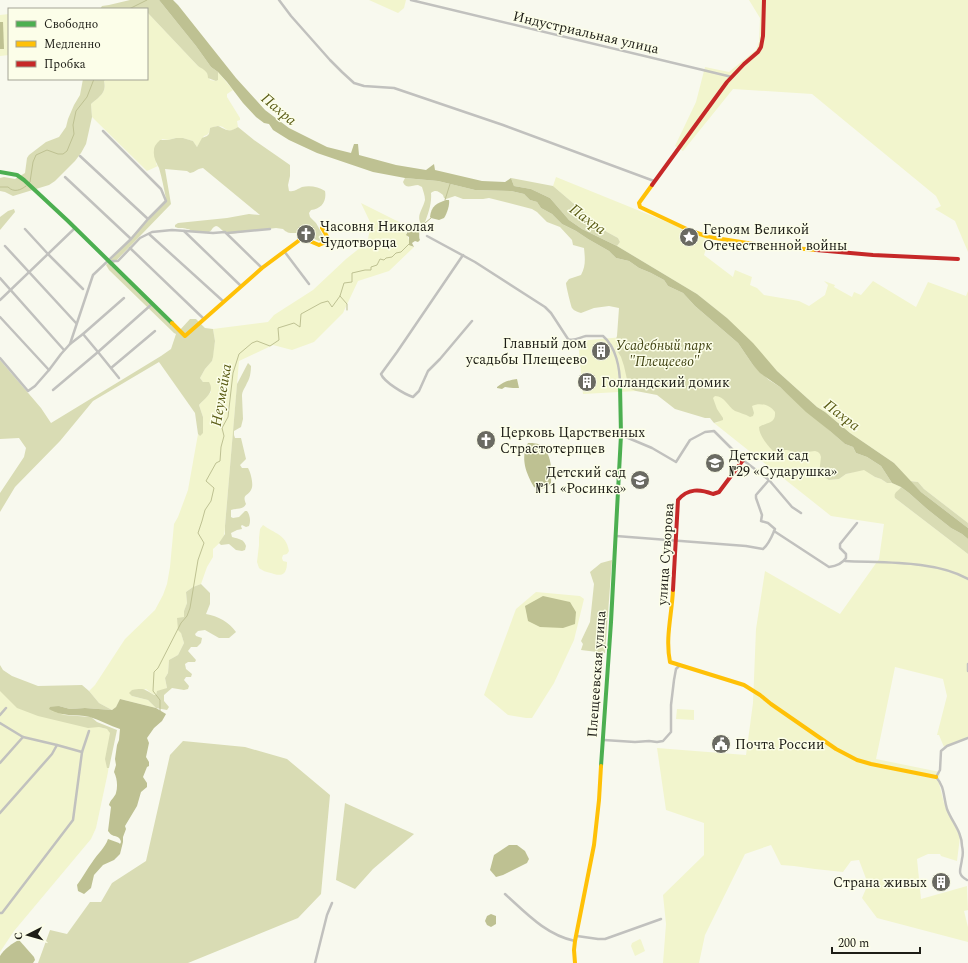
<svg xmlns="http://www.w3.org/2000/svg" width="968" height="963" viewBox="0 0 968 963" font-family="Spectral,serif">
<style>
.green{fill:#f2f5cd}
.forest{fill:#d9dcb4}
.water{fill:#bec192}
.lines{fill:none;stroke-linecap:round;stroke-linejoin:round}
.stream{stroke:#bec192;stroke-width:1}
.street{stroke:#c1c1be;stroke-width:2.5}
.fast{stroke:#4caf50;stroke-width:4}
.slow{stroke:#ffc107;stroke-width:4}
.jam{stroke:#c62828;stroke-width:4}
.labels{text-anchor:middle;stroke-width:3;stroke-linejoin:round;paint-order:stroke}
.street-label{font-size:14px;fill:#1d1d16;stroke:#fcfee9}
.poi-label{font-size:14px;fill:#1d1d16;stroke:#fcfee9;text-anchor:start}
.park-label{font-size:14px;font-style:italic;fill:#424414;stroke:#fcfee9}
.water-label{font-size:15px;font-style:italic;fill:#595b14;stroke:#fcfee9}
</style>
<rect width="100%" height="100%" fill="#f8f9ee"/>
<g class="green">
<path d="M369 0H406L404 8 398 13Z"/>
<path d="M749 0H968V252L955 221 935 209 941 206 936 196 812 94 733 89 683 151 675 146 696 102 705 67 729 72 756 50 759 42 760 18Z"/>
<path d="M147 12 198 66 206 70 210 80 216 81 218 80V72L233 90 227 94V97L240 118V120L237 121 238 127C225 136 228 126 218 126 215 126 213 128 210 128 209 133 209 135 204 136L197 147 193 141 183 138H176L168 140 162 139 156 164 158 166 147 171 92 117 91 104C99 97 107 93 104 81L106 79H147Z"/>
<path d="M9 14V55L0 56V15Z"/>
<path d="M556 177 709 239 704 255 733 277 735 270 752 277 750 285 757 288 764 295 799 301 809 306 825 295 828 285 824 281 835 285 834 287 852 297 854 292 861 295 873 281 916 307 928 282 966 296 968 291V287V523L924 489 918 482 910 481 894 463 850 433 825 412 817 407 777 371 727 318 697 294 617 246 620 242 618 238 607 232 553 186Z"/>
<path d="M361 203 411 228 409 229 406 233 412 247H414L389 271 358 281 343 313 314 342 292 350 273 345 239 361 225 526C225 538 222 541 213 549V557L207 567 201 584 193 587 186 592 187 603 184 611V618H177L184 643 178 655 169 660 168 673 165 678 167 688 154 695 146 689 132 696 148 700 156 708 120 699 116 707 112 710 99 703 89 691 95 685 125 639 155 610 163 595 167 584 170 567 174 524 178 517 188 490 198 434 200 436 203 417 199 405 211 392 200 378 205 369 212 361 215 341 213 329 268 322 274 315 313 290 346 259 361 247 366 249 371 224Z"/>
<path d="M661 304 848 453 829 480 839 479 846 474 864 469 875 477 881 479 887 483H892L901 487 895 498 968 554V737L944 747 939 735H937L947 696 943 679 895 667 876 759 940 772 939 783 944 803 960 837 957 861 941 856 940 854H928L917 859 921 899 967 886 968 910 964 911 968 927V942L877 918 862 898 868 884 859 860 851 861 843 872 815 869 794 866 781 865 771 845 745 854 705 935 699 963H663L666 924 663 895 704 855V823L666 810 657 748 746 755 753 703 756 629 765 571 840 614 879 559 884 524 831 516 714 423 719 422 655 390 583 394 578 341 623 337Z"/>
<path d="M263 525C275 534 286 534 289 551L287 554 283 555 282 558 283 561 287 562C287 572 284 577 274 574 268 572 264 572 259 568L257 562 259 545V538L260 529Z"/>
<path d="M536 592 580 596 584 599 574 640 554 683 532 718H526L508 715 484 695 516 609Z"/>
<path d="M0 686 76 720 113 731 108 772 96 828 91 839 14 931 0 952Z"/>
<path d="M677 709 694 710V720L676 719Z"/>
<path d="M640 939 641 940 645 951 635 956 631 946 632 943Z"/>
</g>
<g class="forest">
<path d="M130 0H159L196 46 211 67 218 72V80L216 81 208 78C208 71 204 70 198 66L147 12V9H100L102 6 109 5Z"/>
<path d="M83 79H106L104 81C107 93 99 97 91 104L92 117 86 144 81 153 75 161 55 181 49 185 13 196 5 192 0 191V178L4 177 15 179 25 173 27 158 29 155 46 142 59 137 66 127 68 119 74 105 80 95Z"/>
<path d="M218 126C227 130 229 133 238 127L254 140 290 165V176L288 185 289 191C295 192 297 189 302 187 310 185 319 187 325 191 327 202 321 209 311 210L309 213 310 217 316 223 325 239 319 241C313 239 305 233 298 233 291 233 288 234 283 229L276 228 230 234C222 233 221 227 216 226 211 228 213 230 209 232 206 233 196 233 193 231 191 231 190 229 187 229 183 227 179 229 175 227V225L178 223 227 218 249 214 260 215 203 168C196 169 196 172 190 173L187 171 165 169 171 204 111 266 179 331 190 319H196L205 328 213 329 215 341 213 357 212 361 205 369 200 378 203 382H209C215 392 206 397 199 405L203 417V433L200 436 198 434 195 413 159 362 93 401 60 441 15 487 0 512V493L24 457 26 448 19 438 0 439V360L41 408 51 423 161 356 171 349 176 334 174 333 109 270 106 265 166 199C164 189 162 178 159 168 156 162 153 157 154 150 154 146 157 143 160 140H168L176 138H183L193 141 197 147 202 138 207 136 209 134 210 128 213 127Z"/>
<path d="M405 178 438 181 475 190 511 191 524 194 530 200 537 202 541 208 552 214 562 224 576 231 588 239 609 251 616 258 629 261 639 268 651 273 664 280 668 286 683 293 695 306 738 343 753 365 769 380 780 387 845 444 853 447 856 453 867 457 881 466 892 483H887L881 479 875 477 864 470 846 474 839 479 829 480 819 474 821 457 820 454 818 452 815 451 799 453 787 450 773 451C767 445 759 435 759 427 767 422 776 424 775 412 770 405 760 402 752 406L754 413 753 416 750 417C745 414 740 413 735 411 727 406 725 396 715 396L713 398 717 409 723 418V420L714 423 710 418H705L675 409 657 395 636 391 631 389 628 384 624 366 621 357 618 352 616 339 617 336 619 308 609 306 594 308 581 313C578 312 574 311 572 308 571 306 566 286 566 283L569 279 581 275C586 266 585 258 584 248L573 245 572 240 560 227 547 222 537 212 532 209 489 198 483 199H463L455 196 446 199 444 198 443 195C439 192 436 189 431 193 432 204 428 214 424 225H422C415 217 423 209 425 200 425 195 423 191 422 187L418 185C412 185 406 190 403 182Z"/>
<path d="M511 178 553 186 607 232 618 238 620 242 617 246 582 229 569 220 550 198 531 189 514 186Z"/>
<path d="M14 209 15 212 0 230V217L8 211Z"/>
<path d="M248 363 251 366C251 371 250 379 247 383 245 388 242 391 242 396L243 419 241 427 234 431V435L235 438H241L246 459 240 465 242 468H248L249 470C251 474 254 486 251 490 247 497 242 494 246 504 243 510 237 508 231 510V517L233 518 239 517 245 511H247C250 515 251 521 249 526L246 527 242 525 241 526 242 529 237 530 231 533 232 537C239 539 244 539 246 546L245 550 242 551 236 550 229 544 221 545 219 543 225 534V526L237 384Z"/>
<path d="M910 481 918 482 924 489 968 523V528L921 492Z"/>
<path d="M901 487 909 493 927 509 951 528 962 534 968 539V554L895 498C893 492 899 491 901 487Z"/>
<path d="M612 560 605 653 581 650 583 644 581 641 590 622 594 584 590 572 601 563Z"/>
<path d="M201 584 210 593V604L206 614C218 616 229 622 236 632L229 638H219L205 630 198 631 195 634 196 636 202 638 201 643 197 647H191L188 651 196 660 195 662H188L185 664 186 669 192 674 191 677H186L184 680 189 686 188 689 184 690 172 688 164 695V701L169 707 167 710 156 708 148 700 132 696 129 693 132 690C144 688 144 689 154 695H156L157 691 167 688 165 678 168 673 169 660 178 655 184 643 181 633 178 630 177 618 184 617V611L187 603 186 592 193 587Z"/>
<path d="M0 665 3 670 12 676 38 686 82 685 89 691 99 703 112 710 85 708 70 709 59 706 52 711 64 715 91 717 97 722 117 730 109 768H107L105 759 110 733 107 729 99 727 88 728 38 716 17 708 0 691Z"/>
<path d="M183 741 245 747 287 759 330 795 321 894 298 918 188 963H38L50 930 67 934 90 902H101L112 883 146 861 170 755Z"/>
<path d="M345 803 414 834 373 869 355 889 336 880Z"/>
</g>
<g class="water">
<path d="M159 0H173L178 5 236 78 265 110 289 128 327 147 351 153 354 144H358L359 155 396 165 426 170 434 164 435 170 482 181 505 182 511 178 514 186 531 189 550 198 569 220 582 229 617 246 697 294 727 318 753 343 777 371 817 407 825 412 850 433 894 463 921 492 968 528V539L962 534 951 528 927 509 909 493 901 487 892 483 881 466 867 457 856 453 853 447 845 444 830 431 806 412 780 387 760 373 753 365 738 343 695 306 683 293 668 286 664 280 651 273 639 268 629 261 616 258 609 251 588 239 576 231 562 224 552 214 541 208 537 202 530 200 524 194 511 191 475 190 438 181 405 178 373 172 317 153 289 140 273 130 269 124 264 123 256 117 243 103 227 82 218 72 211 67 196 46Z"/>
<path d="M0 22H3L4 49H0Z"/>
<path d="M446 200H449C450 204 447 214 444 218L439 220 431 218 430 217C431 206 437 203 446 200Z"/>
<path d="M411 228 417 229C421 231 418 236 420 240L418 242 415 241 412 243 414 247 409 245V237L406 235 409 229Z"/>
<path d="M517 379 519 388H513L505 387 502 389 497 388V387C503 382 509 380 517 379Z"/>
<path d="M528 443C531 443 537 443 540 445 552 452 552 472 551 483 547 489 540 490 534 487 526 473 520 458 528 443Z"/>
<path d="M543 596 570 602 576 612 575 624 563 628 540 627 528 621 525 606Z"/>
<path d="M120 699 156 708 166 714 162 721 154 728 147 738 149 743 146 757 149 762V766L147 767 143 777 147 783V787L141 792 137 806 125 826 126 829 123 837V842L120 854 114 860 103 865 94 875 91 888 84 894 78 891 77 885C83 877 87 869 93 861 98 853 105 848 108 839L119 843 120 844 121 842C120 836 116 837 112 835 111 835 109 832 108 831L111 807 109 805C110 800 115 797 116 793 118 786 117 778 114 772L116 765 115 759 117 745 119 740 120 729C110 726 100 720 90 717 76 714 61 717 49 709L50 707 59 706 70 709 85 708 112 710 116 707Z"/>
<path d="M509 845H517L525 851 529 859 527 863 503 875 496 877 490 870 494 855Z"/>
<path d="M491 914 496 916V924L491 927 487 925 485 921 487 916Z"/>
<path d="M19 940 34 957 35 960 33 963H0C0 961 0 958 0 956 3 950 14 942 19 940Z"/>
</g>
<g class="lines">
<g class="stream">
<path d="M129 9 147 0"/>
<path d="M29 183 30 182 33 162 36 155 47 150 58 154H63L67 151 74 134 73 125 76 111 87 97 94 79"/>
<path d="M0 187H8C14 193 21 190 26 186"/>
<path d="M445 200 450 184"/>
<path d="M418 229 431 218"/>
<path d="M340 296 347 304V310"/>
<path d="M160 711V700L153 691 154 672 158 668 181 623 187 616 190 608 198 560 204 543 198 533 202 521 205 510 211 501 214 488 206 481 216 463 220 461 221 447 224 436 222 428 228 417 233 373 239 354 252 343 257 341 270 346 279 340 278 328 294 323 300 327 301 314 321 303 328 301 332 307 340 296 344 283 352 282V273L365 270H371V267L377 265 380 259 384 260 386 258 392 257 396 253 401 252 409 244"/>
</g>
<g class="street">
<path d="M279 0 291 16 330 60 342 72 354 83 364 86 394 88 503 125 654 181"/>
<path d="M411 0 732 77"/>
<path d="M80 156 148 219"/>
<path d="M65 177 130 238"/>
<path d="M25 229 48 254 83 289"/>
<path d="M184 231 241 286"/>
<path d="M227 233 270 229"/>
<path d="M149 234 224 302"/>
<path d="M427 236 475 262 545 307 551 313 568 339C574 342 580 337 586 336 592 336 597 336 603 336 616 347 620 368 620 385"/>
<path d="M5 246 76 323"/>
<path d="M130 248 204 319"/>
<path d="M284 251 309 284"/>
<path d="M463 255 397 352 381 374C384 382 404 394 413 397L419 391 428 371 440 359 472 321"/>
<path d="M110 261H118L140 238 152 232 172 230 213 233 225 232 262 268"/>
<path d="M0 278 64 350"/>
<path d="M0 300 75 228"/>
<path d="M0 317 49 370"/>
<path d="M83 334 124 298"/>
<path d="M70 344 83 334 98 352 119 378"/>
<path d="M0 358 28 391 35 386 49 370 61 354 70 344 93 275 131 239 148 219 166 201 161 189 103 131"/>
<path d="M111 368 155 331"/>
<path d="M53 390 98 352 152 304"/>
<path d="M621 435 652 448 676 462 690 440 705 432 714 431 743 460 769 480 792 507 801 513"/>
<path d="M774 531 829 567C837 566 842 564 846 558V554L840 548V544L857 523"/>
<path d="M616 536 746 546 763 549C769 544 772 536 775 529L768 523 761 521 762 515 756 498V495L769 480"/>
<path d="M845 561C882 563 935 560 968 579"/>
<path d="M968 664V671"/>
<path d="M0 715 6 708"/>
<path d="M0 723 23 737 57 745 82 752 73 820 2 913H0"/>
<path d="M604 740 635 742 649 741 657 742 663 741 671 732V705L674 680 676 669 679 666"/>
<path d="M82 752 89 731"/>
<path d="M0 763 23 737"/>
<path d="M0 813 52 754 57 745"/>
<path d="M967 880C956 874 961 869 962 859 963 855 963 850 962 846 962 832 952 822 947 809 943 796 945 787 936 777L940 770 941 751 947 746 968 738"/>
<path d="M505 894C526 913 546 935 575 941"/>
<path d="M577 936 598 939H605L661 919"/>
<path d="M315 963 327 915 332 903"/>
</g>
<g class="fast">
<path d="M0 172 17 175 24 180 68 221 172 323"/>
<path d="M601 766 611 622 621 435 620 385"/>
</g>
<g class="slow">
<path d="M652 185 639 203 640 207 691 231 709 237 760 245 816 250"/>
<path d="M172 323 185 336 262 268 301 239H305L319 245 328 241V238L322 228"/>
<path d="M673 590C672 614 665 638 670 662L744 685 760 695 771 704 836 749 857 760 871 764 936 777"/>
<path d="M575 963 574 950 575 941 594 845 599 800 601 766"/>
</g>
<g class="jam">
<path d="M652 185 727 82 744 64 758 52 761 47 763 36 764 0"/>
<path d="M816 250 873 255 958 259"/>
<path d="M673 590 678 500C688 488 700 489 713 494L719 492 743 460"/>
</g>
</g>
<defs>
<symbol id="church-disc" viewBox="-11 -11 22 22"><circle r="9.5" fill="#6a6a62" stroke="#fcfee9"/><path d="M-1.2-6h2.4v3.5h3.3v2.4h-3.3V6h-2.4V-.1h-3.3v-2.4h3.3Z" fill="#fff"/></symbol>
<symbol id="sight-disc" viewBox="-11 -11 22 22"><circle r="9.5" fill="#6a6a62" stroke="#fcfee9"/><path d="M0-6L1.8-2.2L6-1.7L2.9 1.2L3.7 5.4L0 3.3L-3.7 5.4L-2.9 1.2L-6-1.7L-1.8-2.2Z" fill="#fff"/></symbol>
<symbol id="building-disc" viewBox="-11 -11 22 22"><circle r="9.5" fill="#6a6a62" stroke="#fcfee9"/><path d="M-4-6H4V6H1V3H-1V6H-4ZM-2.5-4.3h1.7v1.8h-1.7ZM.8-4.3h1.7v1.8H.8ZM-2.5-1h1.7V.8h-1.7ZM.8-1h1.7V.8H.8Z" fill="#fff"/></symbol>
<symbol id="school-disc" viewBox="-11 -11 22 22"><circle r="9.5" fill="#6a6a62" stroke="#fcfee9"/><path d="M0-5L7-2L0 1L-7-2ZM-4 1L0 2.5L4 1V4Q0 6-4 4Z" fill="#fff"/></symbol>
<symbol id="civic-disc" viewBox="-11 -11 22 22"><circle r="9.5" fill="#6a6a62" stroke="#fcfee9"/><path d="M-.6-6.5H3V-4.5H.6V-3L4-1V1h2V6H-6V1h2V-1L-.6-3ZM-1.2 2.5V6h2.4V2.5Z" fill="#fff"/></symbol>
</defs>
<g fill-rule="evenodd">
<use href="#church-disc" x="295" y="223" width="22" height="22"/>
<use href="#sight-disc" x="678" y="226" width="22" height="22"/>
<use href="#building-disc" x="590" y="340" width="22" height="22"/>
<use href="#building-disc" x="576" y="371" width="22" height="22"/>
<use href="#church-disc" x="475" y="429" width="22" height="22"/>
<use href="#school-disc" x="704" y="452" width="22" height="22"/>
<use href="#school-disc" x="629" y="469" width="22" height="22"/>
<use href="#civic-disc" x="710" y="733" width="22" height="22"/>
<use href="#building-disc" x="930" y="871" width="22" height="22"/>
</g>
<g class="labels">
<g class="street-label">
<text transform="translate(586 32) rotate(13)" y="5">Индустриальная улица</text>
<text transform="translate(665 554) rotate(-86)" y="5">улица Суворова</text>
<text transform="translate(596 674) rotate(-86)" y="5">Плещеевская улица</text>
</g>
<g class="poi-label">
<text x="320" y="231">Часовня Николая<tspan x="320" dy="16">Чудотворца</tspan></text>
<text x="703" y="234">Героям Великой<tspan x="703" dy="16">Отечественной войны</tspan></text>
<text x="587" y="348" text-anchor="end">Главный дом<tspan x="587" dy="16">усадьбы Плещеево</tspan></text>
<text x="601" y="387">Голландский домик</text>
<text x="500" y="437">Церковь Царственных<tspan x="500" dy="16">Страстотерпцев</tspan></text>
<text x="729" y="460">Детский сад<tspan x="729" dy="16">№29 «Сударушка»</tspan></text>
<text x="626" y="477" text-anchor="end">Детский сад<tspan x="626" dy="16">№11 «Росинка»</tspan></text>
<text x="735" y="749">Почта России</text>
<text x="927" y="887" text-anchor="end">Страна живых</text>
</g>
<g class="park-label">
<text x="664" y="350">Усадебный парк<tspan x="664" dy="16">"Плещеево"</tspan></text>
</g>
<g class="water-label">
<text transform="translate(279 109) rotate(40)" y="5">Пахра</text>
<text transform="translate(588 219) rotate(36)" y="5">Пахра</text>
<text transform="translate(221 395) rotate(-80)" y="5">Неумейка</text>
<text transform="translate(842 415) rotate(37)" y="5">Пахра</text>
</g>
</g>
<rect x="8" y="8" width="140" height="72" fill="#fcfee9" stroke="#a3a495"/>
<rect x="16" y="21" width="20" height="6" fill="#4caf50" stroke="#a3a495"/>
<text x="44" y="28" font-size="12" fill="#1d1d16">Свободно</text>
<rect x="16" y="41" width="20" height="6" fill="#ffc107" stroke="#a3a495"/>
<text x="44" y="48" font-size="12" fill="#1d1d16">Медленно</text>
<rect x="16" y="61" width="20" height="6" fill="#c62828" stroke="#a3a495"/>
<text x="44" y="68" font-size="12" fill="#1d1d16">Пробка</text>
<g transform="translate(28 935) rotate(264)" stroke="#fcfee9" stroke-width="3" paint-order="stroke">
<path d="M0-3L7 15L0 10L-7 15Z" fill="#1d1d16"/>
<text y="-6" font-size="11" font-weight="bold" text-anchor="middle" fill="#1d1d16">С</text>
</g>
<path d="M832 947v6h88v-6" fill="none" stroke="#1d1d16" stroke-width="2"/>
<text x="838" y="947" font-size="12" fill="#1d1d16" stroke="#fcfee9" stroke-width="3" paint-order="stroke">200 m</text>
</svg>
